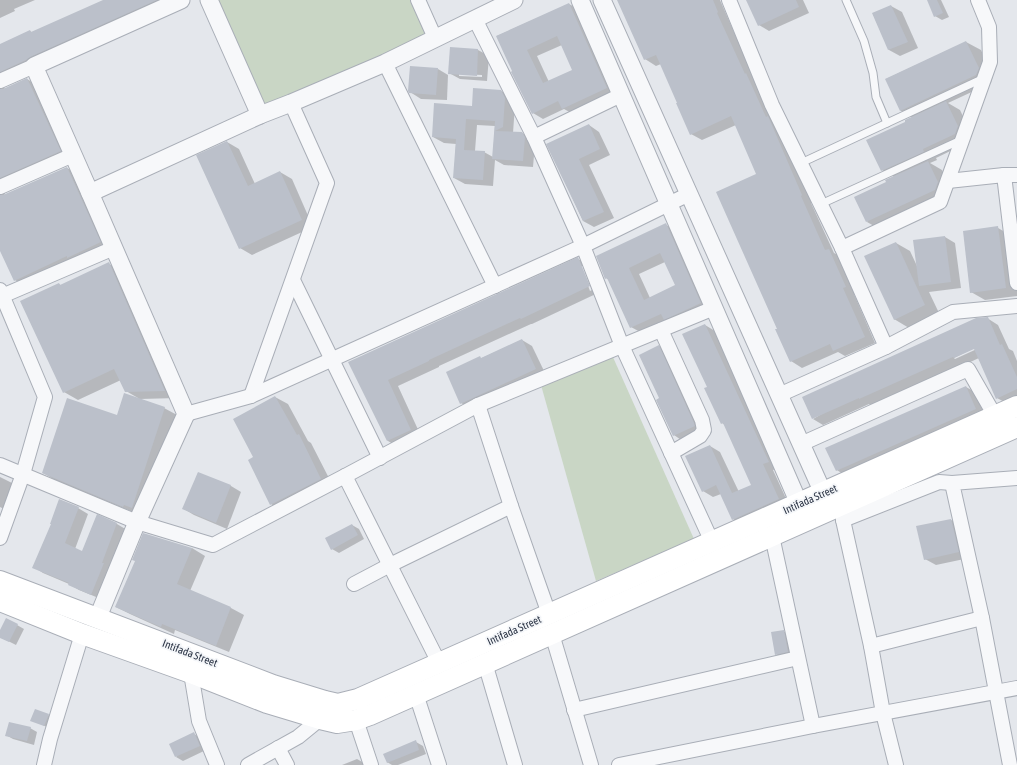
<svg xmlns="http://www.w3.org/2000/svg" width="1017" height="765" viewBox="0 0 1017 765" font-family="'Asap Condensed',sans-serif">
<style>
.green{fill:#c9d6c5}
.shadow{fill:#0003;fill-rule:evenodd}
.building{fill:#bbc0ca;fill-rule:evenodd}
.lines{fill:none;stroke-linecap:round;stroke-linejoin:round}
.service-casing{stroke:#a9aeb7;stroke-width:9}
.minor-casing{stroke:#a9aeb7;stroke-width:16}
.tertiary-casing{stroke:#a9aeb7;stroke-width:19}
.secondary-casing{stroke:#a9aeb7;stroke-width:22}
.service{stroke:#f7f8fa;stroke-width:7}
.minor{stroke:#f7f8fa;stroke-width:14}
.tertiary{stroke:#f7f8fa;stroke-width:17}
.secondary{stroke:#fff;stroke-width:20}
.labels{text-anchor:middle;stroke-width:3.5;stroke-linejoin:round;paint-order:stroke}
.street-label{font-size:11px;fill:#2b3445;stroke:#f4f6f9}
</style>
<rect width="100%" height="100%" fill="#e4e7ec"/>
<g class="green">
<path d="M213 0H415L430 36 262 110Z"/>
<path d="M612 355 694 539 596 581 541 385Z"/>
</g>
<g class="shadow">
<path d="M0 0H35L14 9 15 11 0 18Z"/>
<path d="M105 0H164L6 83 4 88 5 89 27 79 40 87 73 159 6 190 4 196 67 168 80 175 113 250 28 288 15 280 0 248V45L30 31 33 33Z"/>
<path d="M618 0H720L755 80 813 202 811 203 834 253 840 256 856 293 854 294 875 343 845 356 838 352 802 368 791 361 758 174 736 125 702 140 691 134 661 64 656 66 645 59Z"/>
<path d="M747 0H803L809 13 769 31 759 25Z"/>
<path d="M928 0H941L949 17 942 20 935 16Z"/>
<path d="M569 4 580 10 617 94 573 114 564 109 543 119 533 113 497 36ZM562 45 574 70 549 82 537 56Z"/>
<path d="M891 6 902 12 918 48 900 56 889 50 873 14Z"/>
<path d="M966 42 981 50 993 76 991 83 948 103 960 110 972 135 969 142 936 158 937 160 930 163 942 170 952 191 949 198 881 230 867 222 887 183 894 177 882 170 907 122 913 118 901 111 886 79Z"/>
<path d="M451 48 478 50 489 56 487 81 460 79 449 73ZM459 74 482 75V77L459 76Z"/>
<path d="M438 69 448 75 447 100 421 99 410 92Z"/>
<path d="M501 91 512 97 515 105 513 133H522L533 140 535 144 533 167 504 165 495 160 493 186 465 184 454 178 456 144 444 143 433 137 473 107ZM477 125 495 126 493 157 484 152 475 151Z"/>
<path d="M589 125 599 132 610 155 589 165 614 218 594 227 583 221 548 144Z"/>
<path d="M227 142 239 149 255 184 280 172 292 179 313 227 252 255 240 248Z"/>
<path d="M666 225 677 231 711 309 642 333 631 327 609 280 606 278ZM665 262 676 286 650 298 639 274Z"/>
<path d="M998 228 1012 236 1017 273V296L985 300 971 292Z"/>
<path d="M945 237 955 243 961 288 929 292 939 313 909 328 894 319 896 243 910 251 917 266Z"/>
<path d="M578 259 589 265 600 292 532 324H531L439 366V367L398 386 421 436 398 447 388 441 350 362ZM581 266H583L592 290 590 291Z"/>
<path d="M109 264 123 272 178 398 140 399 164 408 179 416 138 514 57 481 43 473 118 416 138 398 126 391 121 380 78 400 64 392 59 284 62 286Z"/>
<path d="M987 318 998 325 1009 349 1013 351 1017 361V400L1008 404 997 398 979 358 966 364 964 363 870 405 869 404 823 425 813 419ZM978 346 979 348 955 359 954 358Z"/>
<path d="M705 325 715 331 779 468 773 470 789 505 743 526 733 519 721 494 713 497 703 491 710 446 720 452 739 492 753 485 725 425 722 423 708 388Z"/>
<path d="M522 340 532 346 546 375 472 409 461 403 482 358Z"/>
<path d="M659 346 669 353 704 429 684 442 674 435 660 399Z"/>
<path d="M966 387 977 393 987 415 847 477 837 470Z"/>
<path d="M275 397 288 404 308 441 311 443 333 486 284 512 271 504 255 458Z"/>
<path d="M198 473 231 486 241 492 227 529 194 515 184 509Z"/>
<path d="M0 477 16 485 6 510 0 507Z"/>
<path d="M78 508 88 514 75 549 83 552 97 516 117 524 127 530 101 599 79 590 69 584 43 573 34 567 52 524Z"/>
<path d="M951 520 962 526 969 558 936 565 925 559Z"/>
<path d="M352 525 359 529 364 539 339 553 332 549Z"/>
<path d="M192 548 205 556 190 591 231 608 244 615 229 652 175 630 174 634 130 614 116 607 136 561Z"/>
<path d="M17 625 24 629 16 645 0 637V633Z"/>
<path d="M783 631 790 635 794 655 783 658 776 654Z"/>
<path d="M48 715 55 719 51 729 32 720Z"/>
<path d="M30 728 37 732 34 745 13 739 6 735Z"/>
<path d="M194 734 201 738 206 750 183 761 176 757Z"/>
<path d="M416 742 423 746 426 754 398 765H392L387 762Z"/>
<path d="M357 759 364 763V765H342Z"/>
</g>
<g class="building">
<path d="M103 0H157L30 57 26 60 0 72V44L30 30 31 32Z"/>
<path d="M617 0H713L718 12 717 13 745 74 746 73 766 117 768 116 802 195 801 196 825 250 829 249 846 287 843 288 865 337 833 351 830 344 790 362 775 329H777L716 192 756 174 731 116 690 135 676 103H677L656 55 644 60Z"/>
<path d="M746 0H796L799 7 758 26Z"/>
<path d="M927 0H937L943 13 934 17Z"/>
<path d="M569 3 607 88 562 109 558 101 532 114 511 72 512 71 496 36ZM557 36 572 70 543 83 527 50Z"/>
<path d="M891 5 908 42 888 50 872 13Z"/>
<path d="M966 41 979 68 976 75 900 111 885 79Z"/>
<path d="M450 47 478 49 477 76 448 74Z"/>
<path d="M410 66 438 68 436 95 409 93 408 91Z"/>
<path d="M27 78 61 151 0 178V89H3Z"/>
<path d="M473 88 501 90 505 98 503 127 495 131 522 132 525 137 523 161 492 159 495 121 466 119 464 150 485 151 483 180 453 178 456 139 432 137 434 103 472 106Z"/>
<path d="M946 101 958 126 955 134 923 149 924 152 881 171 866 140 905 122V120Z"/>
<path d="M589 124 600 149 579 159 604 212 583 221 546 144Z"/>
<path d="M227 141 248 186 280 171 302 220 239 249 196 155Z"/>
<path d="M928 161 938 182 935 190 866 222 854 197 886 182 885 180Z"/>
<path d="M67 167 101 242 67 258V256L14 281 0 251V195H3Z"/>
<path d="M666 223 701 303 664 320 661 314 630 328 607 278 605 279 596 256ZM660 253 675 285 644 300 629 268Z"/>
<path d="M998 226 1006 288 970 293 963 231Z"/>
<path d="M945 236 951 282 919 286 913 240Z"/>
<path d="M896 242 925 305 894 320 864 256Z"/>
<path d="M578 257 590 286 521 319 520 318 429 360V361L388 380 411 430 387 441 348 362Z"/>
<path d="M109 262 165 391 125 392 114 369 63 393 20 301 59 283 60 285Z"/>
<path d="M988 317 1000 345 1002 344 1017 377V389L996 399 974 349 954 358 953 357 859 399V398L812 419 802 397 976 318Z"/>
<path d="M705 324 769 462 763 464 779 499 732 520 716 485 702 492 685 456 710 445 732 493 751 485 723 423 721 424 704 388 707 387 682 334Z"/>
<path d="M522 339 536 369 460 404 446 372 480 356 481 358Z"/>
<path d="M659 345 694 423 695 426 673 436 656 400 659 398 639 355Z"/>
<path d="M966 386 976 409 836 471 825 448Z"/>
<path d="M124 393 165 407 132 508 124 505 123 507 42 473 67 398 117 415Z"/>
<path d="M275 396 297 435 299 434 321 479 270 505 248 460 253 457 233 419Z"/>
<path d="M198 472 231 485 216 523 182 509Z"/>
<path d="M59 499 79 507 65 543 82 551 97 514 117 523 102 563H104L91 595 68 585 69 583 32 568 51 524H50Z"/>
<path d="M951 519 959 552 924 560 916 526Z"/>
<path d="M352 524 358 535 331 550 325 538Z"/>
<path d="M143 533 192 548 177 584 231 607 216 646 162 624 161 627 115 607 135 561 132 560Z"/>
<path d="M6 618 18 624 9 642 0 638V630Z"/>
<path d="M784 630 788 652 775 655 771 632Z"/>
<path d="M35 709 49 714 44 726 30 721Z"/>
<path d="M9 722 31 727 27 741 5 736Z"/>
<path d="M194 732 200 746 175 757 169 744Z"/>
<path d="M416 740 419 750 387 763 383 754Z"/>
</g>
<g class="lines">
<defs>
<g id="service">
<path d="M846 0 864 41 873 73 876 97 887 123"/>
<path d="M801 163 984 78"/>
<path d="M821 204 961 140"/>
</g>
<g id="minor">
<path d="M418 0 435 38"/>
<path d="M729 0 772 105 842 248 886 347 779 395"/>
<path d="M475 19 534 137 583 246 622 346 712 542"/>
<path d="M385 63 495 286"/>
<path d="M0 81 34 66"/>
<path d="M534 137 621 95"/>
<path d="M1004 175H1017"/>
<path d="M948 181 1004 175 1017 283"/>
<path d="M0 187 73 155"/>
<path d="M842 248 940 202 990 62 989 27 978 0"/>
<path d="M293 280 380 458"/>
<path d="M0 290 45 397 23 474 0 538"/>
<path d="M2 296 114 248"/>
<path d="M661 330 702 420 704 430 700 436 671 453"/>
<path d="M886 347 953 312 1017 306"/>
<path d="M251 396 327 183 291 103"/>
<path d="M478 405 511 506 549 614"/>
<path d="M186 414 251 396 583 246 689 194"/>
<path d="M801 444 968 369 995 416"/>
<path d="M0 465 137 522 213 545 345 476 478 405 714 308"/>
<path d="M345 476 439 663"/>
<path d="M842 505 843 520 871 646 883 713 896 765"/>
<path d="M843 520 939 482 952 483"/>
<path d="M772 536 813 726"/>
<path d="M354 584 390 565 511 506"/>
<path d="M552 634 591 765"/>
<path d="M871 646 982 618"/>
<path d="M485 663 515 765"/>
<path d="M191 673 199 721 217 765"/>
<path d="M416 694 439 765"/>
<path d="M574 710 798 658"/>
<path d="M356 720 371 765"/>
<path d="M278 748 287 765"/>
<path d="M44 765 50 739 82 634"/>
<path d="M248 765 298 737 320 719 322 713"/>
<path d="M619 765 813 726 1017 688"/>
<path d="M1010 765 982 618 952 483 1017 478"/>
</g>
<g id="tertiary">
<path d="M209 0 260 115"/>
<path d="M580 0 804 515"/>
<path d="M602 0 828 504"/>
<path d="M90 193 260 115 291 103 385 63 514 0"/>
<path d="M98 617 137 522 186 414 90 193 34 66 181 0"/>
</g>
<g id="secondary">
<path d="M0 581 273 685 325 701 338 704 358 699 1017 406"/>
<path d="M0 601 82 634 191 673 267 703 320 719 337 723 356 720 370 715 1017 427"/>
</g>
</defs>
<use href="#service" class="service-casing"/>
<use href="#minor" class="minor-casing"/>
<use href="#tertiary" class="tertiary-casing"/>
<use href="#secondary" class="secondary-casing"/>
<use href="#service" class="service"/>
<use href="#minor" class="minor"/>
<use href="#tertiary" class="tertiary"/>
<use href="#secondary" class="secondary"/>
</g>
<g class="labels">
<g class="street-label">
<text transform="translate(810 499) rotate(-24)" y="4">Intifada Street</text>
<text transform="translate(514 630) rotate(-24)" y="4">Intifada Street</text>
<text transform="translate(190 653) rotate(21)" y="4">Intifada Street</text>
</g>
</g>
</svg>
